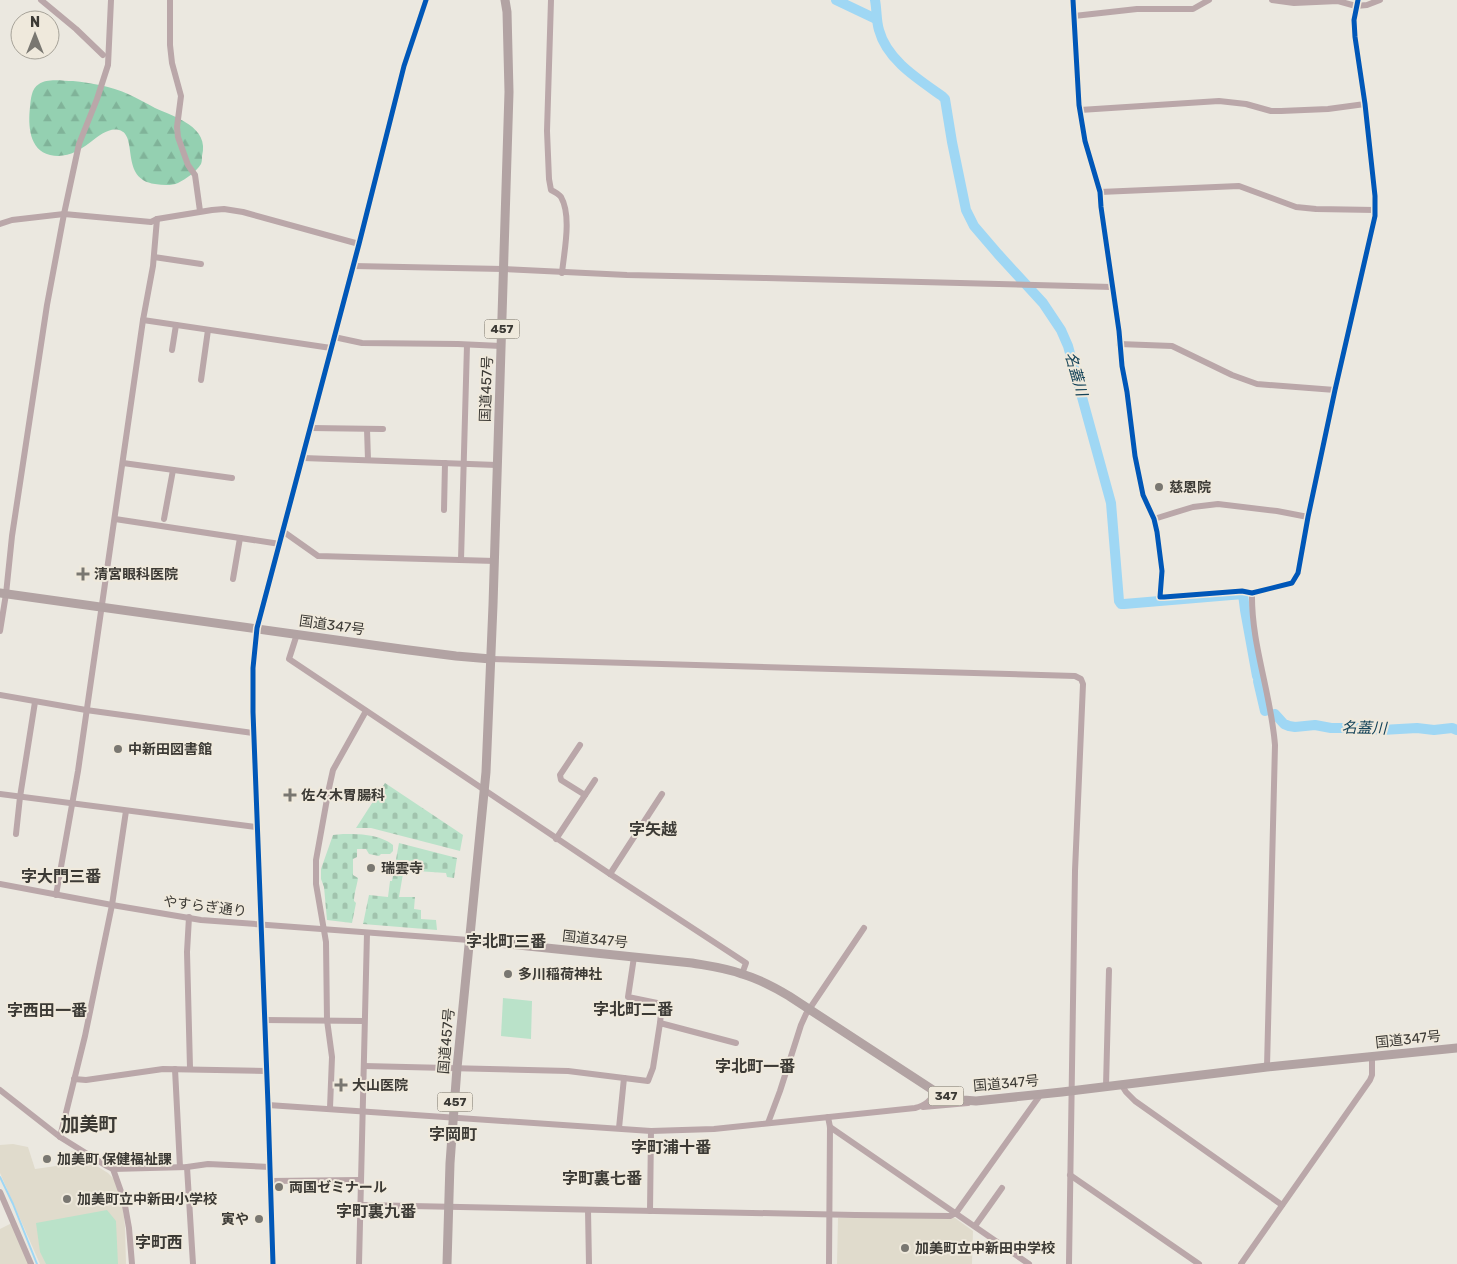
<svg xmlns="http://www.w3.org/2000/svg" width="1457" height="1264" viewBox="0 0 1457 1264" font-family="Rubik,'Noto Sans JP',sans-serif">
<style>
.built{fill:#e0dbcc}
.green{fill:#bae2c9}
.forest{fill:url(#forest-firs)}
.cemetery{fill:url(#cemetery-stones)}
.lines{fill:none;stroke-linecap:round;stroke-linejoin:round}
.stream{stroke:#9fd7f4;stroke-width:2}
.river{stroke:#9fd7f4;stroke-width:10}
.minor{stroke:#baa7a9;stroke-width:6}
.highway{stroke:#b2a3a3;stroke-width:9}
.cycleway-casing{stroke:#efe9dc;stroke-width:8}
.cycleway{stroke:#0057b8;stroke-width:5}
.poi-dot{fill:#797771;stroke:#efe9dc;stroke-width:2}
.labels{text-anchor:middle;stroke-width:4;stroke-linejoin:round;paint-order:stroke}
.shield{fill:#efe9dc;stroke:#726e67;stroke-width:1}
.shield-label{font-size:12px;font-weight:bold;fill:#3c3a35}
.street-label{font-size:14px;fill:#3c3a35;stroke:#efe9dc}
.poi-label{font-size:14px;font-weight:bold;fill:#3c3a35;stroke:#efe9dc;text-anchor:start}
.water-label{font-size:15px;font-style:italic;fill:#144359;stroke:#efe9dc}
.quarter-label{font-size:16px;font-weight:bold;fill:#3c3a35;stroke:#efe9dc}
.district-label{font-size:19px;font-weight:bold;fill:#3c3a35;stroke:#efe9dc}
</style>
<defs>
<pattern id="forest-firs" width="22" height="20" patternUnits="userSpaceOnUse" patternTransform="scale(1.25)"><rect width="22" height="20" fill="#94d0b1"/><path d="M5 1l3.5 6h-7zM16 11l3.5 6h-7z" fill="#80b399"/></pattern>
<pattern id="cemetery-stones" width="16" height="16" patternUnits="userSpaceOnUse" patternTransform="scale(1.25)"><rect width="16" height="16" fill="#bae2c9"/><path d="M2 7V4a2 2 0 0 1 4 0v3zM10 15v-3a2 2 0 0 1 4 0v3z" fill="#a1c3ad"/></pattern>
</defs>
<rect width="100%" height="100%" fill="#ebe8e0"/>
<g class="built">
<path d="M13 1144 28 1147 35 1169 56 1166 63 1162 72 1151 108 1173 115 1180 123 1208 125 1227 126 1264H40L0 1173V1145Z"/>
<path d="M838 1218H955L973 1231 972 1264H837Z"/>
<path d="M12 1223 29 1264H0V1229Z"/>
</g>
<g class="green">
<path d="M503 998 532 1001 531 1039 501 1036Z"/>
<path d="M107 1210 116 1221 118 1264H46L40 1252 36 1223Z"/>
</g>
<path class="forest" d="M73 81C91 83 111 86 128 94 137 98 146 103 155 108 175 117 210 127 202 156 202 159 202 161 201 164 196 172 186 179 178 183 171 186 163 185 155 184 119 179 139 135 119 130 98 125 83 162 50 155 29 150 28 125 30 107 31 99 31 89 39 84 47 78 63 81 73 81Z"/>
<g class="cemetery">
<path d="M385 783 463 835 460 851 371 828H356Z"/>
<path d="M343 834C360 834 379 834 393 845V851L390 854H381L379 856 369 854 366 849H357V857L353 859V875L358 878C357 886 354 893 354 901L356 903 352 923 327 920 324 887 321 879V869L333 835Z"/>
<path d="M399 843 457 858 454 878 447 877 446 873 417 871 418 864 405 862 399 897H415L414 909 421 910V919L436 920 437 930 363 924 369 895 388 897 390 881H392Z"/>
</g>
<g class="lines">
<path class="stream" d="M0 1177 13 1204 37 1264"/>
<g class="river">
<path d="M836 0 876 19"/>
<path d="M875 0C877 10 876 20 879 30 887 60 918 79 942 96L945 99 952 142 966 210 974 226 998 254 1043 303 1061 330 1068 346 1111 503 1119 601 1121 604H1124L1243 594 1245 610 1257 676"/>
<path d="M1258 681 1265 711"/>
<path d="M1275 714 1284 724 1289 726 1295 727 1315 725 1331 728H1367L1382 730 1417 728 1434 730 1452 728 1457 730"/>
</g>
<g class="minor">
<path d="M41 0 76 29 103 55"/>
<path d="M170 0V45L172 63 181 96 177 127 178 137 188 165 195 175 200 211"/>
<path d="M551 0 547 131 549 179 551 190C555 192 559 194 561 197 572 216 564 252 562 273"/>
<path d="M1073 0 1079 105 1085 141 1100 192 1101 207 1119 331 1122 366 1127 392 1135 456 1143 495 1154 519 1157 532 1162 571 1160 597H1164L1242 591 1252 593 1292 583 1298 573 1308 517 1335 390 1375 216V196L1365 104 1355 37 1354 20 1358 0"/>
<path d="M1272 0 1294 3 1338 1 1356 6 1367 5 1380 0"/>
<path d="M1074 16 1137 9H1193L1209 0"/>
<path d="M1080 110 1219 101 1246 104 1271 111H1281L1328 109 1365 104"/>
<path d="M1100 192 1239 186 1296 207 1316 209 1375 210"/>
<path d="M0 224 12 220 64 214 151 222 157 219 212 210 224 209 243 212 359 244"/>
<path d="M154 257 201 264"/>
<path d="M353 266 503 269 627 275 766 278 1112 287"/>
<path d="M143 320 331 348"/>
<path d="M334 337 362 343 458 344 501 346"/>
<path d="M1119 344 1172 346 1232 375 1257 384 1335 390"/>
<path d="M172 350 176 325"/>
<path d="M201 380 208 330"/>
<path d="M311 428 383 429"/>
<path d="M367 429 368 460"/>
<path d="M303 458 497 465"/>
<path d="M123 463 232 478"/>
<path d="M444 510 445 463"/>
<path d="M115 519 280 544"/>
<path d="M164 519 173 470"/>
<path d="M1154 519 1193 507 1218 504 1277 511 1308 517"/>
<path d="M284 532 318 556 495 561"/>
<path d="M461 560 467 345"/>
<path d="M233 579 240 538"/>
<path d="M1252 593C1251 644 1271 693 1275 745L1267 1067"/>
<path d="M0 631 6 594 12 536 47 305 64 214 79 144 97 99 108 65 111 0"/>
<path d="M297 634 289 659 610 874 746 963 742 974"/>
<path d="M491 659 1075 676 1081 679 1083 684 1075 871 1069 1264"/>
<path d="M0 695 86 710 253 733"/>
<path d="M580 745 560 775 561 780 585 795"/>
<path d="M0 794 256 827"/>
<path d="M16 834 20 797 35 702"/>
<path d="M556 839 595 780"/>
<path d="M610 874 662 794"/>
<path d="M0 884 112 905 201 920 469 940"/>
<path d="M56 895 78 771 143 320 153 266 157 219"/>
<path d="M189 917 187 952 190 1068"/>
<path d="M634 957 628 997 662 1004 660 1023"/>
<path d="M265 1020 364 1021"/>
<path d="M364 1066 568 1071 648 1081 653 1068 660 1023 736 1043"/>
<path d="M175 1069 180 1167"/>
<path d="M74 1079 86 1080 163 1069 267 1071"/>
<path d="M1121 1084 1126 1092 1135 1101 1282 1205"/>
<path d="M1106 1086 1109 970"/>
<path d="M0 1090 60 1137 105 1165 113 1169 187 1167 208 1164 270 1167"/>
<path d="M268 1105 651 1131 714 1129 915 1108C926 1105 930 1101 936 1092"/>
<path d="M923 1107 968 1103"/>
<path d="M330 1108 332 1057 327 1020 326 942 316 884V860L329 788 333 770 366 711"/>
<path d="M828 1117 830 1127 829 1264"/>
<path d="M768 1123 780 1091 801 1025 806 1014 864 928"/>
<path d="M830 1127 1029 1264"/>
<path d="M619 1128 624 1078"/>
<path d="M60 1137 85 1036 112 905 126 811"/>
<path d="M187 1167 193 1264"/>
<path d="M113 1169 124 1200 129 1228 132 1264"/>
<path d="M1070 1175 1199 1264"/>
<path d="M270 1181 360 1180"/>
<path d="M0 1192 31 1264"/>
<path d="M361 1205 855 1215 950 1216 956 1213 1041 1094"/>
<path d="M588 1210 589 1264"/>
<path d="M650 1211 651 1131"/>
<path d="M975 1226 1002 1188"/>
<path d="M273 1264 268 1105 253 712V668L257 628 359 244 404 66 426 0"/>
<path d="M359 1264 367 933"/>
<path d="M1241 1264 1370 1080 1372 1075V1057"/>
</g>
<g class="highway">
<path d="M0 593 401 649 456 656 491 659"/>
<path d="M469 940 692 963C709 966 726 968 742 974 759 979 774 987 789 996L936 1092 949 1097 963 1100 976 1101 1062 1092 1267 1067 1457 1048"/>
<path d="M447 1264 450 1163 457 1068 486 772 493 605 509 92 507 12 505 0"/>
</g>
<defs>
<g id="cycleway">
<path d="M1073 0 1079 105 1085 141 1100 192 1101 207 1119 331 1122 366 1127 392 1135 456 1143 495 1154 519 1157 532 1162 571 1160 597H1164L1242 591 1252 593 1292 583 1298 573 1308 517 1335 390 1375 216V196L1365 104 1355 37 1354 20 1358 0"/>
<path d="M273 1264 268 1105 253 712V668L257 628 359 244 404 66 426 0"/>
</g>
</defs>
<use href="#cycleway" class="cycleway-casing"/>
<use href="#cycleway" class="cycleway"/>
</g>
<g class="poi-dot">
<circle cx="1159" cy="487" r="5"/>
<path d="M80.5 566.5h5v5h5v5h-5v5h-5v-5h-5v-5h5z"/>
<circle cx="118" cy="749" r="5"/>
<path d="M287.5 787.5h5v5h5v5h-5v5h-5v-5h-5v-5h5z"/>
<circle cx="371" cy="868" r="5"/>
<circle cx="508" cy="974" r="5"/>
<path d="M338.5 1077.5h5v5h5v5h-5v5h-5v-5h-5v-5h5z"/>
<circle cx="47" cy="1159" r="5"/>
<circle cx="279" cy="1187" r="5"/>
<circle cx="67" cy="1199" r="5"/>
<circle cx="259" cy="1219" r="5"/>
<circle cx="905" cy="1248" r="5"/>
</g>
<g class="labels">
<g class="shield">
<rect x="484.5" y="319.5" width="35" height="19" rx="4"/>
<rect x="928.5" y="1086.5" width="35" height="19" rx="4"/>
<rect x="437.5" y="1092.5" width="35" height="19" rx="4"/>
</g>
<g class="shield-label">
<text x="502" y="333">457</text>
<text x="946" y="1100">347</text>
<text x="455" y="1106">457</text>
</g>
<g class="street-label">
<text transform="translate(486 389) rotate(-88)" y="5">国道457号</text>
<text transform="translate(332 625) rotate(8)" y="5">国道347号</text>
<text transform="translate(205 906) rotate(7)" y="5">やすらぎ通り</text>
<text transform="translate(595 939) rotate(6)" y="5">国道347号</text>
<text transform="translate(1408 1039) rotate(-6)" y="5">国道347号</text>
<text transform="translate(446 1041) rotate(-85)" y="5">国道457号</text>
<text transform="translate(1006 1083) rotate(-5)" y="5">国道347号</text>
</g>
<g class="poi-label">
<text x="1169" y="492">慈恩院</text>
<text x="94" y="579">清宮眼科医院</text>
<text x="128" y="754">中新田図書館</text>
<text x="301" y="800">佐々木胃腸科</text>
<text x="381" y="873">瑞雲寺</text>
<text x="518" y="979">多川稲荷神社</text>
<text x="352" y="1090">大山医院</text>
<text x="57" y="1164">加美町 保健福祉課</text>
<text x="289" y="1192">両国ゼミナール</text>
<text x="77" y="1204">加美町立中新田小学校</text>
<text x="249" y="1224" text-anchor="end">寅や</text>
<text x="915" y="1253">加美町立中新田中学校</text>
</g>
<g class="water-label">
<text transform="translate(1076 374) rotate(74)" y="5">名蓋川</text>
<text transform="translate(1364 728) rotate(1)" y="5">名蓋川</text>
</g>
<g class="quarter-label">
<text x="653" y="835">字矢越</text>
<text x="61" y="882">字大門三番</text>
<text x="506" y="947">字北町三番</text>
<text x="633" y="1015">字北町二番</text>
<text x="47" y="1016">字西田一番</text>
<text x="755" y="1072">字北町一番</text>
<text x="453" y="1140">字岡町</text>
<text x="671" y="1153">字町浦十番</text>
<text x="602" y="1184">字町裏七番</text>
<text x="376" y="1217">字町裏九番</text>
<text x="159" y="1248">字町西</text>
</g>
<g class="district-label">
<text x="89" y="1131">加美町</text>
</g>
</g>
<g transform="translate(35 35)"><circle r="24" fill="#efe9dc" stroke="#a7a399"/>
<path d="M0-4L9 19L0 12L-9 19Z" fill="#797771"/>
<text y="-8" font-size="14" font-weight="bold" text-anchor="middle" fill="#3c3a35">N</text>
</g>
</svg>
